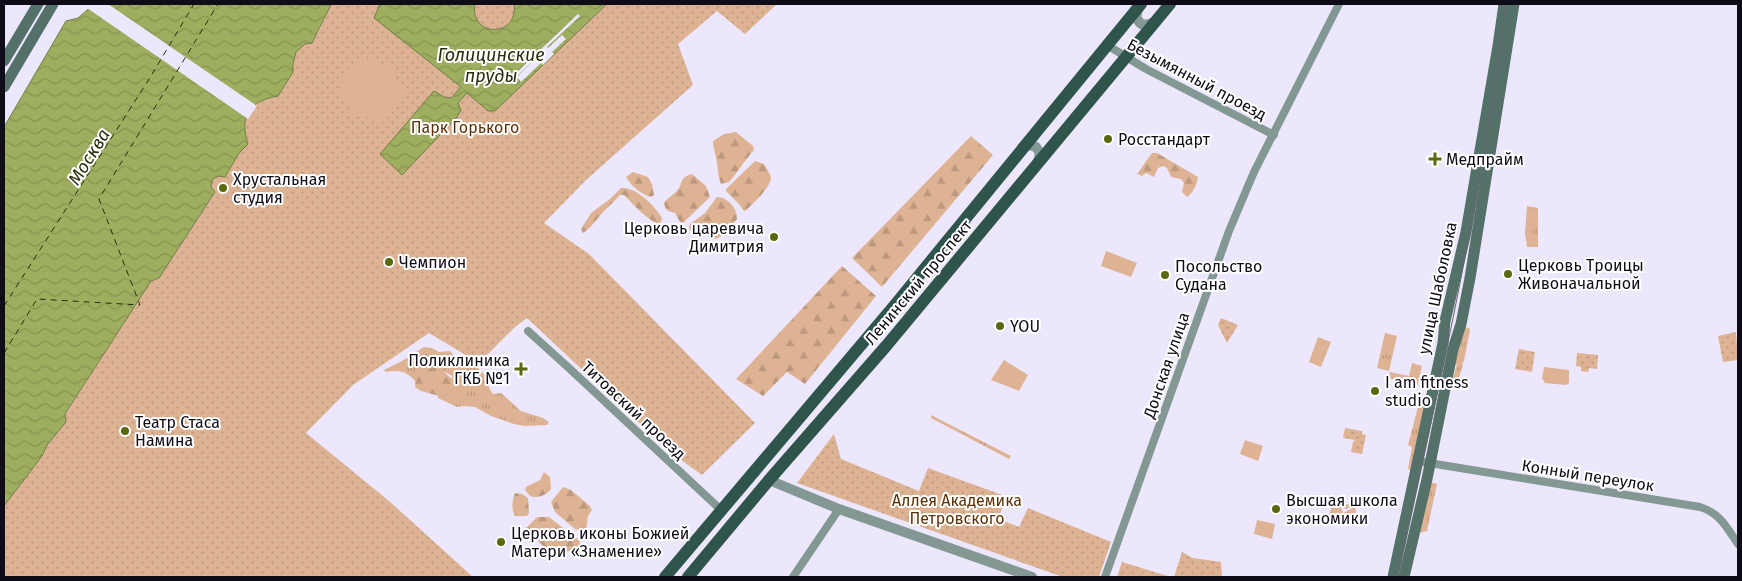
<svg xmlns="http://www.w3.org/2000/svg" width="1742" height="581" viewBox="0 0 1742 581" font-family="'Fira Sans',sans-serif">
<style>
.grass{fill:url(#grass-tufts)}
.forest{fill:url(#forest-firs)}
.park{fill:url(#park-dots)}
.garden{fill:#ddb393}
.water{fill:url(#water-waves);stroke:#737d49}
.pier{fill:#ede7fe}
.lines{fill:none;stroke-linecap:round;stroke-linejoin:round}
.ferry{stroke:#272d0a;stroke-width:1;stroke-dasharray:6 5;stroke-linecap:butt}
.minor{stroke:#849893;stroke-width:8}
.tertiary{stroke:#849893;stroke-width:10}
.secondary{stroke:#537069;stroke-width:11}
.primary{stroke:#2f544c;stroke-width:12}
.tram{stroke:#6a6576;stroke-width:1}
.poi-dot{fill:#5a680f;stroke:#fff;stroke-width:2}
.labels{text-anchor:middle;stroke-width:4;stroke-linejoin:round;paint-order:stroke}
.street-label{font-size:16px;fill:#0f0b17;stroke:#fff}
.park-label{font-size:16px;fill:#5d3106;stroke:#fff}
.poi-label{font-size:16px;fill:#0f0b17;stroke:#fff;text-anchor:start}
.water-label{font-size:18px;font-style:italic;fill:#272d0a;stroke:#fff}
</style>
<defs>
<pattern id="grass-tufts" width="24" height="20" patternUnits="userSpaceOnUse" patternTransform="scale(1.25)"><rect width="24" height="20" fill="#ddb393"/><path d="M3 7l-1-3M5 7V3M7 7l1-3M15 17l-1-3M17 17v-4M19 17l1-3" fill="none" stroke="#bc997e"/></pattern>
<pattern id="forest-firs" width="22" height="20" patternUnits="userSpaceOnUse" patternTransform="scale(1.25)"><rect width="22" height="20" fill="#ddb393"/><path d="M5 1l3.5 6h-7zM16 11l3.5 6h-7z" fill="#bc997e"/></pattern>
<pattern id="park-dots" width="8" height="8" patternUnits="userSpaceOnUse" patternTransform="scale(1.25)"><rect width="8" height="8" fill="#ddb393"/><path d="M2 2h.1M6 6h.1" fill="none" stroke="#bc997e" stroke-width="1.8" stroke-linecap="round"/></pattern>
<pattern id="water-waves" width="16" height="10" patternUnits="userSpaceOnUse" patternTransform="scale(1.25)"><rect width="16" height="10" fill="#9eae5f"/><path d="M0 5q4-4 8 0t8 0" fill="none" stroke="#879452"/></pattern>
</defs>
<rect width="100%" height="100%" fill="#ede7fe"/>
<g class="grass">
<path d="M1527 206 1538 208V247H1527L1525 233Z"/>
<path d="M1462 327 1469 328 1470 330 1464 361 1462 363 1463 364 1457 385 1453 378 1457 364H1455Z"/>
<path d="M1385 333 1397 336 1389 371 1377 368Z"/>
<path d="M424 347 432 348 439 352 450 351C455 359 462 356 469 360 477 365 480 372 488 377L489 388 493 394 501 393 521 411 543 418 549 422 547 425 525 426 514 424 491 416 475 407 464 406 457 407 438 398V391L452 383V376L440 369 417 383C408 372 400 369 386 372L384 370 402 361Z"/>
<path d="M1412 363 1422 366 1417 387 1388 378 1390 372 1409 376Z"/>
<path d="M1419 403 1427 405 1412 471 1408 469 1412 447 1408 445Z"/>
<path d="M931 415 1011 456 1009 459 931 418Z"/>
<path d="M1430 482 1437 484 1427 531 1419 533Z"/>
<path d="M1333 500 1353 506 1346 509 1341 507 1343 513 1355 507 1356 512 1353 521 1345 518 1344 520 1329 516Z"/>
</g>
<g class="forest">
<path d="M736 132 753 146 754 150C749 155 731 181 729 182 727 183 722 183 721 184 718 176 718 170 717 162 716 155 713 149 713 141L724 134Z"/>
<path d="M971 136 993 155 882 287 852 258Z"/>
<path d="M1152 153H1157L1198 177C1197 185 1193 193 1187 197L1182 192 1184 183 1181 179 1171 177 1167 168 1163 166 1158 168 1154 177 1146 173 1142 176 1137 174Z"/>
<path d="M755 161 764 164C766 168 770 173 771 177 772 186 752 205 745 211L743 210 739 204 726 191V189Z"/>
<path d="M633 172 648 177 652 184 654 195 651 197C641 194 631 186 626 177Z"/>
<path d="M692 174 706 186 710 197 683 223 680 222 675 213C667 211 665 210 664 202 668 198 673 195 677 191 684 183 678 178 692 174Z"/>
<path d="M621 188C637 187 655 206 662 218L661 222 658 224C645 218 634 205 624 195H620C615 201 609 206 603 212 596 220 592 227 583 233L581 229 591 213 610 199Z"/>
<path d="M717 197C727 197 738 208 737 219L723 235 716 239 709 237 699 231H691L689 228 690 224 705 213Z"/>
<path d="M842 266 876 296 805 384 787 372 763 396 736 379Z"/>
<path d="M431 360H435L442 364C443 376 455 380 465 385L464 389 453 390 447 395 439 396 421 391 415 387 416 375 421 370 424 363Z"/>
<path d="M544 472 550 477 551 489C547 495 537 499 530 496L525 490 526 487 540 480Z"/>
<path d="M563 487 571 490 590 506 592 510 588 516 586 532 575 529 555 512 551 502Z"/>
<path d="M515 493 522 494 528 498 529 513 527 516H515C511 509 512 501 515 493Z"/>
<path d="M537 517H549L580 541 579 553H575L568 551 563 557 555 558 533 536 526 532V528Z"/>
</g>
<g class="park">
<path d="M331 4H777L745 34 717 11 678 44 693 85 586 180 544 223 589 254 755 423 702 475 670 452 527 318 515 327 479 363 429 333 353 385 306 433 389 501 473 577H4V506L42 456 47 445 66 422 65 415 151 280 159 278 215 192 211 187 212 180 218 176H225L239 153 247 144C239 116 249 101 278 96L293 72V58L296 52 305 44 312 42 320 29Z"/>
<path d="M1221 318 1238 325 1227 343 1218 325Z"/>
<path d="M1736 332 1738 360 1723 362 1718 336Z"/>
<path d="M1519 349 1535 352 1532 372 1515 369Z"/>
<path d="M1577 353 1598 355 1597 369 1589 368 1588 372 1581 371V367L1576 366Z"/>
<path d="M1345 428 1362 431V434L1366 435 1362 454 1351 452 1353 442 1355 440 1343 438Z"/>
<path d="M834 434 841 459 919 491 928 468 1005 496 999 519 1019 527 1028 508 1111 542 1099 577H1063L797 483Z"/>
<path d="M1182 552 1193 558 1221 562 1222 577H1174Z"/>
<path d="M1122 562 1171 577H1117Z"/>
</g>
<g class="garden">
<path d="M370 56 383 67 387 65 391 66 394 71 393 76 411 91 379 127 361 112 356 115 351 113 349 109 351 103 339 93 343 88C340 72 349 61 365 62Z"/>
<path d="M1106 251 1137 263 1131 277 1101 266Z"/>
<path d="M1318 337 1331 342 1321 367 1309 362Z"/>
<path d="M1004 360 1028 375 1019 391 991 380Z"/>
<path d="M1544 367 1569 370V383L1566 385 1545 383 1542 378Z"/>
<path d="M1245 440 1263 446 1258 461 1240 454Z"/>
<path d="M1257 520 1275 524 1272 539 1254 534Z"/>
</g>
<g class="water">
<path d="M94 4 331 5 312 43 305 44 296 52 293 64V72L278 96C249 101 239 116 248 144L239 153 225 177 218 176 212 180 211 187 215 192 159 278 151 281 65 414 66 422 47 445 42 456 4 506V127L66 21 78 18Z"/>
<path d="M380 4H475C469 38 519 38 514 4H607L495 111H488L467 93 458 103 461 110 457 117 402 175 380 154 434 91 444 97 451 98 461 87 374 18Z"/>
</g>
<g class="pier">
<path d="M90 4H108L257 106 248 119 87 8Z"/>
<path d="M578 14 580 16 547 47 548 48 562 35 566 39 552 52 554 54 543 65 541 63 521 82 517 77 538 56 517 76 515 74Z"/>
</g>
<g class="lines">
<g class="ferry">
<path d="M4 306 151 76 194 4"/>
<path d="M4 353 37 299 140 305 99 199 218 4"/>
</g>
<g class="minor">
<path d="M1107 45 1146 69 1274 135"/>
<path d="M528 331 570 369 721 510"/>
<path d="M1417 461 1700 507C1720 513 1727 528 1738 544"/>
<path d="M793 577 839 509"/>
<path d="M1105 577 1229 231 1254 172 1339 4"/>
</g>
<g class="tertiary">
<path d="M1138 8 1136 18 1141 24 1146 25 1155 22"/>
<path d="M1022 148 1030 145 1036 147 1040 153 1038 162"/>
<path d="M769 480 839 509 1032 577"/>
</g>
<g class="secondary">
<path d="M4 61 38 4"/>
<path d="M4 87 53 4"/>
<path d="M1393 577 1443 343 1445 321 1466 232 1498 46 1504 4"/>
<path d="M1404 577 1427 479 1453 349 1461 324 1470 278 1514 4"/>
</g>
<g class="primary">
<path d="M665 577 894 306 1141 4"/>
<path d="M688 577 769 480 887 345 1170 4"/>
</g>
<path class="tram" d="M1397 577C1439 388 1482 197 1506 4"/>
</g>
<g class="poi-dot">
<circle cx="1108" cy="139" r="5"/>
<path d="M1432.5 151.5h5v5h5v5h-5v5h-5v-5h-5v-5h5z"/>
<circle cx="223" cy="188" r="5"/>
<circle cx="774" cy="237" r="5"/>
<circle cx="389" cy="262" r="5"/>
<circle cx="1508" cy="274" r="5"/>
<circle cx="1165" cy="275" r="5"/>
<circle cx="1000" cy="326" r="5"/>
<path d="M518.5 361.5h5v5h5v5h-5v5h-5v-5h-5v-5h5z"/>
<circle cx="1375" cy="391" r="5"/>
<circle cx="125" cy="431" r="5"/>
<circle cx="1276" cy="509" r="5"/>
<circle cx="501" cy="542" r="5"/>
</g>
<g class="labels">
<g class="street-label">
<text transform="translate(1197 79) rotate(28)" y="6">Безымянный проезд</text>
<text transform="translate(918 282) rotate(-50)" y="6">Ленинский проспект</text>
<text transform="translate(1437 288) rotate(-78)" y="6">улица Шаболовка</text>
<text transform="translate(1166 365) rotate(-71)" y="6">Донская улица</text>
<text transform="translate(634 410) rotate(43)" y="6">Титовский проезд</text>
<text transform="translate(1588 475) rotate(9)" y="6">Конный переулок</text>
</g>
<g class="park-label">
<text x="465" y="133">Парк Горького</text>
<text x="957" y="506">Аллея Академика<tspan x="957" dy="18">Петровского</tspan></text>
</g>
<g class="poi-label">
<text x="1118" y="145">Росстандарт</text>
<text x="1446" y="165">Медпрайм</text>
<text x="233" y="185">Хрустальная<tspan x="233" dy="18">студия</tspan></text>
<text x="764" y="234" text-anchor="end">Церковь царевича<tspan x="764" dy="18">Димитрия</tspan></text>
<text x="399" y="268">Чемпион</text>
<text x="1518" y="271">Церковь Троицы<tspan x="1518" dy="18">Живоначальной</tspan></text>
<text x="1175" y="272">Посольство<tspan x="1175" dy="18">Судана</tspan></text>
<text x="1010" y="332">YOU</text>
<text x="510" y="366" text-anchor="end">Поликлиника<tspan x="510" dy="18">ГКБ №1</tspan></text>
<text x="1385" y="388">I am fitness<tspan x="1385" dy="18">studio</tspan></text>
<text x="135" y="428">Театр Стаса<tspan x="135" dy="18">Намина</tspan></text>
<text x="1286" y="506">Высшая школа<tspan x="1286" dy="18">экономики</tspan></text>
<text x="511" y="539">Церковь иконы Божией<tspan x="511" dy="18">Матери «Знамение»</tspan></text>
</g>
<g class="water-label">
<text x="491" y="61">Голицинские<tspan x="491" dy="21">пруды</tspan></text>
<text transform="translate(89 157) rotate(-58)" y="6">Москва</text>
</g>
</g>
<rect width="1742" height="581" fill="none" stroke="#0f0b17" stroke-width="10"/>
</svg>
